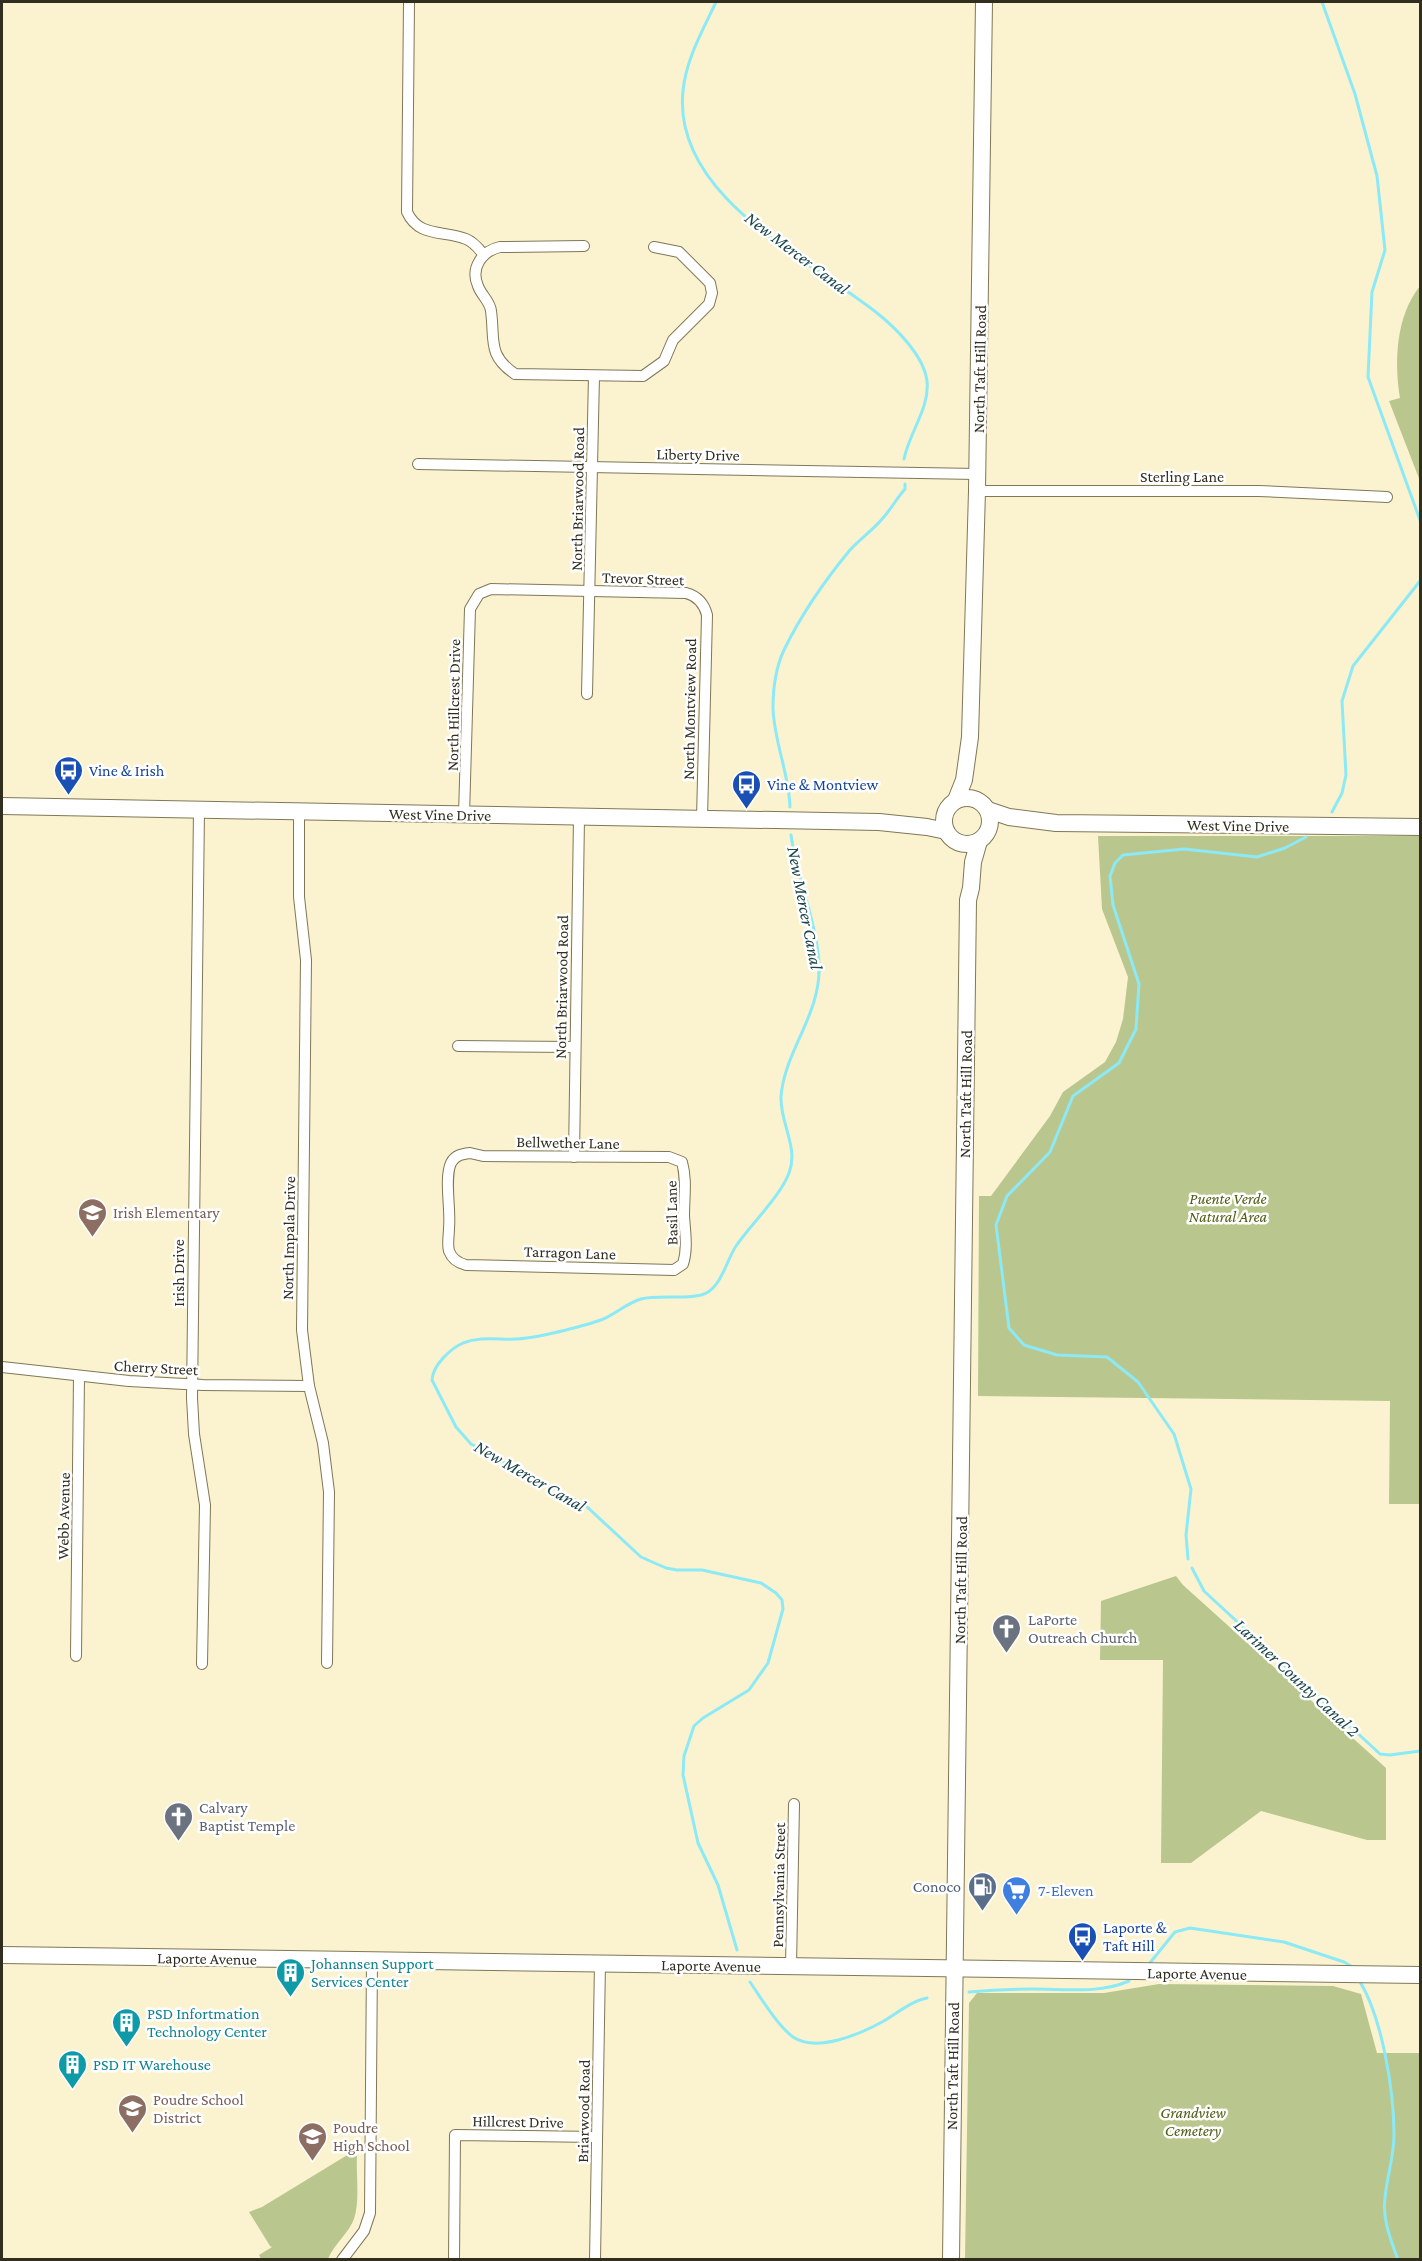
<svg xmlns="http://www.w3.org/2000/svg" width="1422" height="2261" viewBox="0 0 1422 2261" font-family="'Crimson Pro',serif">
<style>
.green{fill:#b9c78e}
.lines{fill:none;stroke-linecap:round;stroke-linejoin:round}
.stream{stroke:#8ce9f6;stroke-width:3}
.street-casing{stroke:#7f7757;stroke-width:12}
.secondary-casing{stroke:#7f7757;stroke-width:18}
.street{stroke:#fff;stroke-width:10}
.secondary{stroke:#fff;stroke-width:16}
.labels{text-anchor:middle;stroke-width:5;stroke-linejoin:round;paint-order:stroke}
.street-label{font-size:16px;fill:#312e20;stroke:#fff}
.transit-label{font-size:16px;fill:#164399;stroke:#fff;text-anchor:start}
.park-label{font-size:16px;font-style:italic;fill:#505e15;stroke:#fff}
.education-label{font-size:16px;fill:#785e54;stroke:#fff;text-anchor:start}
.worship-label{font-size:16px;fill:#5b616d;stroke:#fff;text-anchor:start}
.service-label{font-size:16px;fill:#4e5e75;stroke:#fff;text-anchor:end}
.shop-label{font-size:16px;fill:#366cbe;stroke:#fff;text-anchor:start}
.culture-label{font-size:16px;fill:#0d838f;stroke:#fff;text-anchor:start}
.water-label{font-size:18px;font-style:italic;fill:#1b464c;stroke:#fff}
</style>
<rect width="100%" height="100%" fill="#fbf3cf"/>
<g class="green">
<path d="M1420 286V481L1389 401 1400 398C1394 361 1396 316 1420 286Z"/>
<path d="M1098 836H1420V1504H1389L1390 1401 978 1396 979 1196H991L1050 1116 1063 1092 1105 1062 1116 1042 1123 1019 1128 977 1102 909Z"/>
<path d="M1176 1576 1183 1585 1386 1768V1840H1367L1261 1811 1191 1863H1161L1163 1660H1100L1101 1601Z"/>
<path d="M1159 1984 1333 1986 1361 1994 1377 2053H1420V2259H965L969 2003 977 1993H1104Z"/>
<path d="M349 2154 357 2156C356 2176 360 2201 354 2219 349 2233 334 2244 328 2259H261L259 2255 272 2247 270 2246 249 2212 262 2207Z"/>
</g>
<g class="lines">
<g class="stream">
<path d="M716 2C703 30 686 59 683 91 672 196 809 259 877 313 896 328 924 356 927 381 930 408 909 433 904 459"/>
<path d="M1322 2 1355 94 1377 176 1385 250 1372 292 1368 377 1420 520"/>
<path d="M790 807C789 773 774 742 773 708 773 689 776 667 784 650 800 617 826 579 850 550 860 539 873 530 883 518 891 509 897 498 905 489V484"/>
<path d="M1332 812 1342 793 1346 775 1342 701 1353 666 1420 581"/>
<path d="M1188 1559 1186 1535 1191 1489 1174 1434 1138 1382 1107 1357 1057 1355 1024 1345 1009 1328 996 1225 1007 1196 1050 1152 1073 1096 1119 1063 1136 1029 1139 984 1113 905 1110 876 1115 863 1123 855 1184 849 1257 857 1285 848 1306 837"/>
<path d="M1192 1568 1204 1591 1380 1754 1390 1755 1420 1751"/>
<path d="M737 1950 718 1885 698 1843 683 1775 684 1756 694 1726 703 1718 749 1690 768 1663 783 1609 782 1600 776 1593 761 1583 702 1570H677L666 1568 641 1557 585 1505 544 1483 518 1472 490 1453 471 1444 456 1427 432 1380C433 1365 450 1349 463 1343 481 1336 499 1340 517 1339 533 1338 550 1334 566 1330 577 1327 590 1324 601 1320 614 1315 627 1303 641 1299 659 1294 695 1301 708 1292 722 1283 727 1260 736 1246 751 1224 780 1197 789 1173 799 1148 780 1123 781 1097 784 1051 822 1014 819 963 816 920 797 878 791 835"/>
<path d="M1149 1964 1175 1932 1190 1928 1284 1942 1344 1962 1351 1966"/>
<path d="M1359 1980C1382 2017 1394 2090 1394 2135 1394 2157 1387 2176 1385 2198 1382 2219 1391 2240 1398 2260"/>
<path d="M750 1982C761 1998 777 2025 793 2037 817 2053 860 2034 882 2022 896 2014 911 2001 927 1998"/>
<path d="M969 1992C990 1990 1012 1989 1033 1989 1065 1989 1099 1994 1129 1981"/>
</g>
<defs>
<g id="street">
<path d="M409 2 407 212C419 238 444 230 466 239 474 242 479 249 484 255"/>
<path d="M584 246 500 247C482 251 470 268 478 286 481 295 490 301 491 311 495 340 487 355 515 374L643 376 664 361 673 340 709 304 712 293 710 283 679 252 654 247"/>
<path d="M418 464 977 474"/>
<path d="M977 491H1259L1387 497"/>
<path d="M587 694 594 376"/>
<path d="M199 810 192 1398 194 1434 205 1505 202 1664"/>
<path d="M299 812V897L306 960 302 1330 309 1386 323 1443 329 1492 327 1663"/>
<path d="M464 815 470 609 479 594 491 589 686 593C697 596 704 603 707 615L702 819"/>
<path d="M458 1046 575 1047"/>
<path d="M470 1153 483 1156 669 1157 682 1162C687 1180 684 1197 684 1216 685 1232 688 1248 683 1264L674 1270 466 1265C458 1263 452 1259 449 1251 447 1243 449 1236 449 1228 451 1210 444 1178 451 1163 455 1155 462 1154 470 1153Z"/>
<path d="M574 1157 579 817"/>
<path d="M2 1367 129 1381 203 1385 309 1386"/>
<path d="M76 1656 79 1376"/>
<path d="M791 1967 794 1804"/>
<path d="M342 2260 364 2231 370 2213 372 1960"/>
<path d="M454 2260 455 2135 597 2137"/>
<path d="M595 2260 600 1963"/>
</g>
<g id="secondary">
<circle cx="967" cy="821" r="23"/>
<path d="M956 800 964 780 970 737 977 491 984 2"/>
<path d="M2 806 879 822 927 827 946 831"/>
<path d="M988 810 1009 817 1056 823 1420 827"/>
<path d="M2 1955 1420 1975"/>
<path d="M951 2260C956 1806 963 1353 968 900L971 888 973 862 979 841"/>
</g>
</defs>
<use href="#street" class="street-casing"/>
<use href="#secondary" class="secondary-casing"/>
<use href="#street" class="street"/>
<use href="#secondary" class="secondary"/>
</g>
<defs>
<symbol id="bus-pin" viewBox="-11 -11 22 30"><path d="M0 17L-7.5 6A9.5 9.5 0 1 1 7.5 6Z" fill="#1a4fb4" stroke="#fff"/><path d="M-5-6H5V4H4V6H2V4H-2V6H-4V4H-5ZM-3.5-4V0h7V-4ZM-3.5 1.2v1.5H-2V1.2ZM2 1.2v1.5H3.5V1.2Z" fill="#fff"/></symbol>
<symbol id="school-pin" viewBox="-11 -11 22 30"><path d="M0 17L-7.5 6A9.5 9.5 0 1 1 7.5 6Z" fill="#8d6e63" stroke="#fff"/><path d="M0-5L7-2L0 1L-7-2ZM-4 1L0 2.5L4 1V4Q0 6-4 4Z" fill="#fff"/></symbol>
<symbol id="church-pin" viewBox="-11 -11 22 30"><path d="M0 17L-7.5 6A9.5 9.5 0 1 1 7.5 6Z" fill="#6b7280" stroke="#fff"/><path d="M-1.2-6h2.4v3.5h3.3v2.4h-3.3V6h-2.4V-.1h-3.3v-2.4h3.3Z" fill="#fff"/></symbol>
<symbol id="fuel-pin" viewBox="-11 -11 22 30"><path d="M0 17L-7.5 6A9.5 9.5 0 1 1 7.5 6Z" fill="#5c6f8a" stroke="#fff"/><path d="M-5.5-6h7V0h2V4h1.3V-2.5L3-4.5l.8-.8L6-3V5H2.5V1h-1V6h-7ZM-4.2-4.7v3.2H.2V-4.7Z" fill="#fff"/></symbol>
<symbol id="supermarket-pin" viewBox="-11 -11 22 30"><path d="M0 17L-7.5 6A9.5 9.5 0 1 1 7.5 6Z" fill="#3f7fe0" stroke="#fff"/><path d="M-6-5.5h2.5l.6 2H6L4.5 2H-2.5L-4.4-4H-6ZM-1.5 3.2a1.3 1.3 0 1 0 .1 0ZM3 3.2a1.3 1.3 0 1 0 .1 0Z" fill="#fff"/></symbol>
<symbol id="building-pin" viewBox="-11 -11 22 30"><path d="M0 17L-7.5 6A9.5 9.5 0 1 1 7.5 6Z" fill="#0f9aa8" stroke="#fff"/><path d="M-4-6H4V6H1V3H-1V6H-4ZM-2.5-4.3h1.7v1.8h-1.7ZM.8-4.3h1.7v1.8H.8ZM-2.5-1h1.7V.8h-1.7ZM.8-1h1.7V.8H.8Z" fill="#fff"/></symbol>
</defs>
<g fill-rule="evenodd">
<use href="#bus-pin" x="52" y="754" width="33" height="45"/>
<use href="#bus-pin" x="730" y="768" width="33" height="45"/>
<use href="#school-pin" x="76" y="1196" width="33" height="45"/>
<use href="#church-pin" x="990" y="1612" width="33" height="45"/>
<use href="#church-pin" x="162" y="1800" width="33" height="45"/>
<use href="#fuel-pin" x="966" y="1870" width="33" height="45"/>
<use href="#supermarket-pin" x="1000" y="1874" width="33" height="45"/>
<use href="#bus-pin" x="1066" y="1920" width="33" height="45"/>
<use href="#building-pin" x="274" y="1956" width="33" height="45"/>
<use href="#building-pin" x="110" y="2006" width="33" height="45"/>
<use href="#building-pin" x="56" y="2048" width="33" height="45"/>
<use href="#school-pin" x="116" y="2092" width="33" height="45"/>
<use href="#school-pin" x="296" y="2120" width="33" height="45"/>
</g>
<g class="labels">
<g class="street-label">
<text transform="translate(979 369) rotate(-89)" y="6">North Taft Hill Road</text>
<text transform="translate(698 454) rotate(1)" y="6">Liberty Drive</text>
<text x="1182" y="482">Sterling Lane</text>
<text transform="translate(577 499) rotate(-89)" y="6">North Briarwood Road</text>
<text transform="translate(643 578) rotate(2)" y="6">Trevor Street</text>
<text transform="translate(453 705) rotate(-89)" y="6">North Hillcrest Drive</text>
<text transform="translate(689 709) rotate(-89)" y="6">North Montview Road</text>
<text transform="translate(440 814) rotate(1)" y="6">West Vine Drive</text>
<text transform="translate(1238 825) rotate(1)" y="6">West Vine Drive</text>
<text transform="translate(561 987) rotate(-89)" y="6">North Briarwood Road</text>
<text transform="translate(965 1094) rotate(-89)" y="6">North Taft Hill Road</text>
<text transform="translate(568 1142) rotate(1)" y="6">Bellwether Lane</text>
<text transform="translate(671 1213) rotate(-91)" y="6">Basil Lane</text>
<text transform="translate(288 1238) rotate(-89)" y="6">North Impala Drive</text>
<text transform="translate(570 1252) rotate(2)" y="6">Tarragon Lane</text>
<text transform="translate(178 1273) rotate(-90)" y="6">Irish Drive</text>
<text transform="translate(156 1367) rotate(3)" y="6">Cherry Street</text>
<text transform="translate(63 1516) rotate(-89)" y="6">Webb Avenue</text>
<text transform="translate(960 1580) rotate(-89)" y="6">North Taft Hill Road</text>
<text transform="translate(778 1885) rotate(-89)" y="6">Pennsylvania Street</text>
<text transform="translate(207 1958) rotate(1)" y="6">Laporte Avenue</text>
<text transform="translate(711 1965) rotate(1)" y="6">Laporte Avenue</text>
<text transform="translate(1197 1973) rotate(1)" y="6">Laporte Avenue</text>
<text transform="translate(952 2066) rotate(-89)" y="6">North Taft Hill Road</text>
<text transform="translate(583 2111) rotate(-89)" y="6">Briarwood Road</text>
<text transform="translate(518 2121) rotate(1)" y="6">Hillcrest Drive</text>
</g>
<g class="transit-label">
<text x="89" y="776">Vine &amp; Irish</text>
<text x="767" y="790">Vine &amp; Montview</text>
<text x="1103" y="1933">Laporte &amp;<tspan x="1103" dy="18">Taft Hill</tspan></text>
</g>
<g class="park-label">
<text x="1228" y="1204">Puente Verde<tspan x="1228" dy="18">Natural Area</tspan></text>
<text x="1193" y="2118">Grandview<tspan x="1193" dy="18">Cemetery</tspan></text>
</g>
<g class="education-label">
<text x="113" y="1218">Irish Elementary</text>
<text x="153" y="2105">Poudre School<tspan x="153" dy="18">District</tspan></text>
<text x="333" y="2133">Poudre<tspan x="333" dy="18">High School</tspan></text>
</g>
<g class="worship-label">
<text x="1028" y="1625">LaPorte<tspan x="1028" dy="18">Outreach Church</tspan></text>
<text x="199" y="1813">Calvary<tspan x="199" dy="18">Baptist Temple</tspan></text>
</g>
<g class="service-label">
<text x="961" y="1892">Conoco</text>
</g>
<g class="shop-label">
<text x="1038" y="1896">7-Eleven</text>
</g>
<g class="culture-label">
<text x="311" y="1969">Johannsen Support<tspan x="311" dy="18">Services Center</tspan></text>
<text x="147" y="2019">PSD Infortmation<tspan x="147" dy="18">Technology Center</tspan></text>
<text x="93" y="2070">PSD IT Warehouse</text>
</g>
<g class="water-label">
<text transform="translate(797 253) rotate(37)" y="6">New Mercer Canal</text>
<text transform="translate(805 908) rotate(79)" y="6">New Mercer Canal</text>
<text transform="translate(530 1476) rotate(30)" y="6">New Mercer Canal</text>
<text transform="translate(1297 1678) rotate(43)" y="6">Larimer County Canal 2</text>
</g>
</g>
<rect width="1422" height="2261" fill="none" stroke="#312e20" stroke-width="6"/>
</svg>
